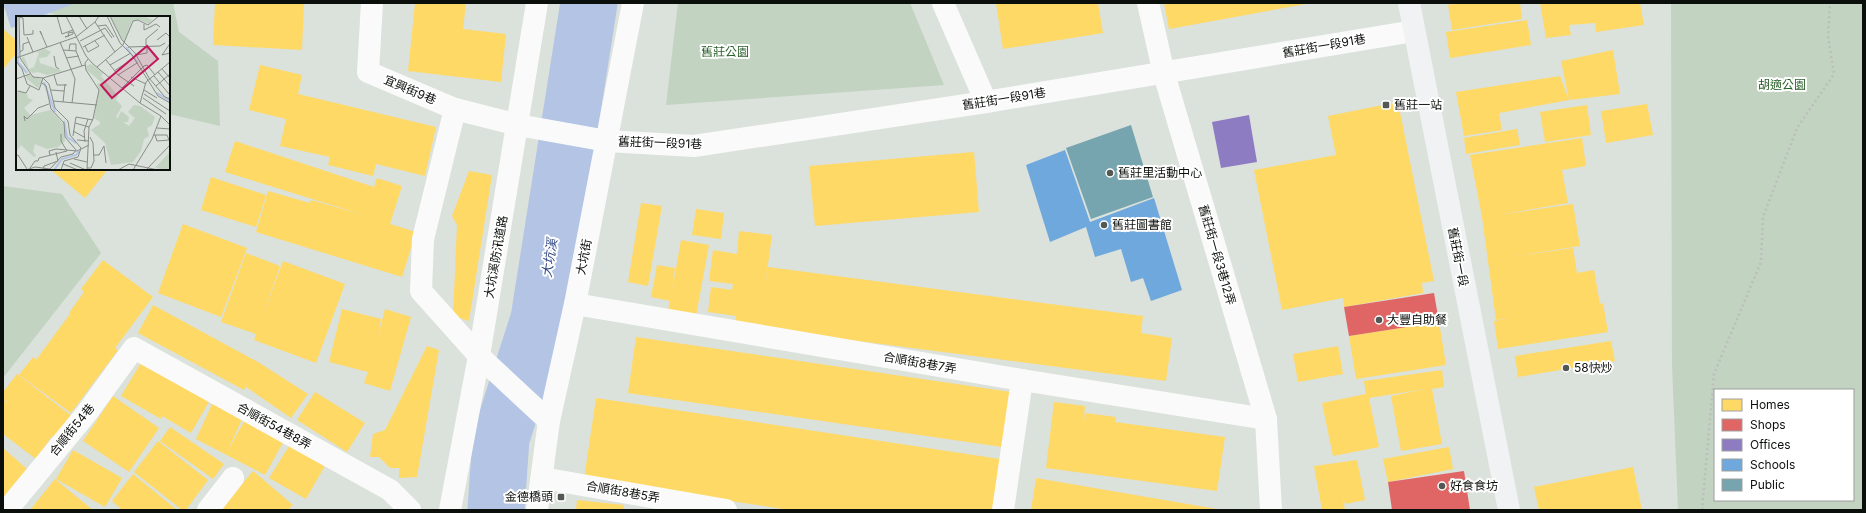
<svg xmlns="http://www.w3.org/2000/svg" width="1866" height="513" viewBox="0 0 1866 513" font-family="Inter,'Noto Sans TC',sans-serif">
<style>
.green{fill:#c2d3c1;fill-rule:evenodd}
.water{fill:#b3c4e5}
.homes{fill:#ffd966}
.shops{fill:#e06666}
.offices{fill:#8e7cc3}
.schools{fill:#6fa8dc}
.public{fill:#76a5af}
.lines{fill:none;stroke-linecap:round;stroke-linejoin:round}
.river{stroke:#b3c4e5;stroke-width:57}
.path{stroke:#bbbebb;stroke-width:2.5;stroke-dasharray:2 3;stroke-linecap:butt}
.minor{stroke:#fafafa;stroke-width:22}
.major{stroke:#f0f2f4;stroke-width:22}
.poi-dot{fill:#545854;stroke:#fff;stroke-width:1.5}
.labels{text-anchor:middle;stroke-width:4;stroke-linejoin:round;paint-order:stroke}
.street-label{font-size:12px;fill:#0b0f0b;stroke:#fff}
.park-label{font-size:12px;fill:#296029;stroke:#fff}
.poi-label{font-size:12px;fill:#0b0f0b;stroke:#fff;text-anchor:start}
.water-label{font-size:13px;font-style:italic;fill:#314884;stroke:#fff}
.inset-river{fill:none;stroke:#b3c4e5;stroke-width:2}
.inset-road{fill:none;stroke:#888d88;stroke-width:1}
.view{fill:#c2185b;fill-opacity:0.15;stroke:#c2185b;stroke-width:2}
.inset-edge{fill:none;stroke:#0b0f0b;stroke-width:2}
</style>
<rect width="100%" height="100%" fill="#dbe1db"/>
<g class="green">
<path d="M19 3H173L179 32 218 61 220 126 169 114V17H62Z"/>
<path d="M678 3H910L944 85 666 105Z"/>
<path d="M1671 3H1863V510H1678L1672 365ZM1715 390H1853V500H1715Z"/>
<path d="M3 186 62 194 101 253 3 378Z"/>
</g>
<path class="water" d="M3 3H76L39 17H17V26L11 28Z"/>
<g class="homes">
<path d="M215 3H304L302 50 213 45Z"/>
<path d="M415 3H466L463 29 506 34 501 82 408 71Z"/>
<path d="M996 3H1098L1103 33 1003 49Z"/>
<path d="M1164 3H1306V4L1169 29Z"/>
<path d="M1459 3H1520L1522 19 1452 30 1448 5Z"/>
<path d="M1540 3H1640L1644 25 1596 32 1595 23 1569 25 1571 35 1546 38Z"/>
<path d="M1527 20 1531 45 1450 58 1446 32Z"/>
<path d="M3 29 17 41V53L3 69Z"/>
<path d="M1613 50 1620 94 1569 100 1561 61Z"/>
<path d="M260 65 302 75 298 94 436 127 425 176 376 164 373 176 328 165 330 157 280 146 286 119 249 110Z"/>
<path d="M1560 76 1569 100 1499 113 1502 130 1464 136 1456 92Z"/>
<path d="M1398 102 1434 281 1422 283 1423 293 1344 307 1343 298 1282 310 1254 170 1336 155 1328 116Z"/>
<path d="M1647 104 1653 135 1606 143 1601 111Z"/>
<path d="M1587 105 1591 135 1545 142 1540 112Z"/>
<path d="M1517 129 1520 145 1466 154 1464 138Z"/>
<path d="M1582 138 1586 166 1562 170 1568 203 1498 215 1573 204 1580 246 1516 256 1573 248 1577 273 1594 270 1600 304 1603 303 1608 332 1498 349 1494 321 1507 319 1496 320 1482 217 1470 155Z"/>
<path d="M235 141 374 187 377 178 402 186 390 224 416 232 402 277 256 232 268 191 310 203 311 200 367 216 225 172Z"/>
<path d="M974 152 979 212 815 226 809 166Z"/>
<path d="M50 169H108L85 198Z"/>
<path d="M469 171 492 175 469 321 453 316 457 225 452 216Z"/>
<path d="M211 177 266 195 256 227 201 210Z"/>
<path d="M641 203 662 206 648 286 628 282Z"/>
<path d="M696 209 724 213 721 239 692 235Z"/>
<path d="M183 224 247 248 221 317 158 293Z"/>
<path d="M739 231 772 235 764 294 768 267 1143 316 1141 333 1172 338 1166 381 735 325 736 316 708 312 711 287 754 293 732 290 733 284 709 281 713 250 737 254Z"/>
<path d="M681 240 709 245 696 316 668 310 670 301 651 297 657 265 675 268 672 291Z"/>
<path d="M246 253 280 266 262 318 283 261 345 284 316 363 254 340 256 334 221 322Z"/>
<path d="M103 260 153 297 115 348 118 350 71 413 19 375 33 357 36 360 70 314 69 313 84 292 81 289Z"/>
<path d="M153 305 258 362 308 394 291 418 246 387 251 377 244 390 138 333Z"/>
<path d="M342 309 381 319 378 336 385 309 411 317 390 391 364 383 368 372 329 362Z"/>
<path d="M1439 322 1446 365 1356 379 1349 336Z"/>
<path d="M636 337 1011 392 1002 447 628 393Z"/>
<path d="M1611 341 1615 361 1518 377 1515 356Z"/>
<path d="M427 346 439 350 417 477 399 478V468H390L379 457H370L373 434 385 430Z"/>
<path d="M1338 346 1343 374 1298 382 1293 354Z"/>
<path d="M142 361 210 400 191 433 162 416 161 419 121 396Z"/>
<path d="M1442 370 1444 387 1432 389 1442 444 1401 451 1391 396 1425 389 1369 398 1379 447 1333 456 1322 403 1366 394 1364 381Z"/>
<path d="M17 374 73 417 57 439 52 436 36 459 3 434V400L11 405 3 399V392Z"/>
<path d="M315 392 365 423 347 452 297 420Z"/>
<path d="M113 396 159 428 129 472 83 441Z"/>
<path d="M596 398 1000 459 992 510H790L584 479Z"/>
<path d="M213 402 243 417 228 450 246 418 285 439 265 475 196 439Z"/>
<path d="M1054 402 1085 406 1083 429 1085 413 1116 417 1115 422 1225 437 1217 491 1046 468Z"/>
<path d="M170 427 224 464 213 479 160 441Z"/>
<path d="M158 441 208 480 186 510H182L134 472Z"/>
<path d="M291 443 326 464 306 499 269 478Z"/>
<path d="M1449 447 1453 469 1388 482 1383 459Z"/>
<path d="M3 448 27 469 3 498Z"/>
<path d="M73 450 122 478 105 507 56 479Z"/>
<path d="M1357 460 1365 500 1345 504 1343 498 1345 510H1322L1314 466Z"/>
<path d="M1633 467 1642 510H1539L1534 487Z"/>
<path d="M253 471 293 505 288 510H220Z"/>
<path d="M133 474 177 510H122L112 501Z"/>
<path d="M1036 478 1217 509V510H1031Z"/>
<path d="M55 479 93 510H30Z"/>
<path d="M577 500 624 505 623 510H576Z"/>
</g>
<g class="shops">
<path d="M1434 293 1439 322 1349 336 1344 307Z"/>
<path d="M1464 471 1470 510H1392L1388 482Z"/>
</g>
<path class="offices" d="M1249 115 1257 162 1221 168 1212 122Z"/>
<path class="schools" d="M1065 150 1090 222 1154 198 1182 290 1151 301 1143 278 1131 282 1121 249 1095 257 1086 227 1050 242 1026 165Z"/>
<path class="public" d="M1131 125 1153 197 1091 219 1066 148Z"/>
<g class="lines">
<path class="river" d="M496 510 501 438 539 319 589 3"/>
<path class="path" d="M1702 510 1714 374 1761 262 1763 217 1797 128 1834 74 1828 36 1830 3"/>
<g class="minor">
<path d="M372 3 368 72 455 109 518 125 607 141 694 146 986 102 1414 31"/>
<path d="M943 3 986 102"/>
<path d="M1148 3 1164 74 1266 419 1271 510"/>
<path d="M455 109 423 239 421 291 479 356 549 421"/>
<path d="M575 304 1022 380 1266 419"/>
<path d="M542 478 726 510"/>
<path d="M7 510 86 414 134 348 390 490 410 510"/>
<path d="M208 510 233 478"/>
<path d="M450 510 479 356 537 3"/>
<path d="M537 510 549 421 575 304 633 3"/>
<path d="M1003 510 1022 380"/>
</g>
<path class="major" d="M1409 3 1509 510"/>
</g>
<g class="poi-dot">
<rect x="1382" y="101" width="8" height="8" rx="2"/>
<circle cx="1110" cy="173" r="4"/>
<circle cx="1104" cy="225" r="4"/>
<circle cx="1379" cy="320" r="4"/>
<circle cx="1566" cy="368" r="4"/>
<circle cx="1442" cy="486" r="4"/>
<rect x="557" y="493" width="8" height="8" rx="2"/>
</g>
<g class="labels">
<g class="street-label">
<text transform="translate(1324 46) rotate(-10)" y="4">舊莊街一段91巷</text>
<text transform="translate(410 90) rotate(23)" y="4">宜興街9巷</text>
<text transform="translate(1004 99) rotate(-9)" y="4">舊莊街一段91巷</text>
<text transform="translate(660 143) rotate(2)" y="4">舊莊街一段91巷</text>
<text transform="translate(1217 255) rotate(74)" y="4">舊莊街一段3巷12弄</text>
<text transform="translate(496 257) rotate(-80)" y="4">大坑溪防汛道路</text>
<text transform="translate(584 257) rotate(-79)" y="4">大坑街</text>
<text transform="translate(1458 257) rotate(79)" y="4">舊莊街一段</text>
<text transform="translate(920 363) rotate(10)" y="4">合順街8巷7弄</text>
<text transform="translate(274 426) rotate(29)" y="4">合順街54巷8弄</text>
<text transform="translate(72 430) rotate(-51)" y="4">合順街54巷</text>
<text transform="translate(623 492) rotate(10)" y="4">合順街8巷5弄</text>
</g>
<g class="park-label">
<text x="725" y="56">舊莊公園</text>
<text x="1782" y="89">胡適公園</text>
</g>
<g class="poi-label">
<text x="1394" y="109">舊莊一站</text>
<text x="1118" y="177">舊莊里活動中心</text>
<text x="1112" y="229">舊莊圖書館</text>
<text x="1387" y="324">大豐自助餐</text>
<text x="1574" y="372">58快炒</text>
<text x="1450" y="490">好食食坊</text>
<text x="553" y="501" text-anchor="end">金德橋頭</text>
</g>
<g class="water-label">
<text transform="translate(549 258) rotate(-81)" y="5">大坑溪</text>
</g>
</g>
<g transform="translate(16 16)">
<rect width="154" height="154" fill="#dbe1db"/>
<path d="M94 0H128L136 4 133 8 124 4 116 5 108 26ZM29 33 35 36 31 41 23 42 24 47 47 55 31 59 22 56 17 57 14 55 5 42 8 41 13 53 18 51 23 37 20 36ZM75 48 87 57 85 60 102 80 100 84 106 90 100 101 102 102 105 95 113 101 112 106H107L113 110 119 102 112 96 118 89 124 90 139 101 136 109 131 112 133 120 128 123 125 135 117 146 95 149 89 127 75 114 84 108V106L78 102 83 74 81 68 85 66 71 54 70 50ZM14 59 27 64 22 72 11 63 10 60ZM0 74 11 78 12 82 17 84 8 92 14 99 35 94 47 108 49 125 42 131 31 133 19 128 17 135 20 140 18 141 5 129 0 136ZM154 135V154L139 152 151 139Z" fill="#c2d3c1"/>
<path class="inset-river" d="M1 0 2 46 11 57M110 31 122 47M28 66 39 96M141 77 154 85M48 105 51 121 60 127M38 154 46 143 60 139 63 135"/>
<path class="inset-road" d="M3 0 4 42 17 61 27 62 69 49M41 0 46 18 57 14M50 0 70 40 77 48 124 87 145 100 136 123 117 154M63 0 71 13M91 0 104 27 116 39 142 80 154 87M94 0 106 24 119 37 133 62 149 81 154 83M3 1 7 2 8 19 17 18V14M79 6 99 36M128 8V14L140 8 144 11M0 9V32M82 10 90 9 98 21M57 16V18L49 21 53 20 52 17ZM26 19 24 15 31 31M11 21 17 36M141 24 150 17 154 21M64 25 89 12 96 22M44 26 59 63 56 87M130 29V23L142 13M153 29 146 39 154 37M69 30 72 36 83 30 79 25M67 31 89 19M112 31 144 30 149 27M47 34 60 35 66 50M53 34 54 28H60V35M4 36 7 34V28L13 26M120 39 131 37V29M38 40 40 51 43 53M0 42 60 21 79 6 83 0M50 42 63 40M90 44 102 59 118 70M0 45 6 53 11 68 23 74 27 62M94 49 115 37M81 51 107 29 117 5 122 4 132 9 143 0M146 53 154 62M98 55 118 42M142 56 154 70M38 59 41 69H51M102 59 121 47M138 60 153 78M115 61 130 68M27 62 33 68 39 92 52 105 54 119 65 132 62 141 48 145 45 154M0 63 14 58M140 70 154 58M106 72 128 50 131 49 139 59M35 74 48 75M128 74 141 82M2 75 10 77 14 70M128 78 154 95M127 82 150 98M37 85 81 89M47 86 49 68M124 87 130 66 154 46M145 100 154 109M9 105 8 100 11 103 22 92 33 88M73 111 59 107 60 101 77 104M141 112 154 113M57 115 68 121M138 119H151L153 124 141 125 139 119M57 120 59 107M61 124 73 125M69 126 68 115 72 103M34 139 33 135 40 133 61 135 73 129M77 139H83L88 130 90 147M0 140 2 139 11 153M58 143 71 146M54 147 70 154M47 148 62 154M14 152 19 145H22L23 142 51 135 45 125V118M71 152H75L78 145 77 127 74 121M131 153 154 129M10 154 19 151 34 153 45 141 57 138 60 134 49 121 48 107 35 93 30 70 26 67M27 154 28 150 42 145 40 136M71 154 73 111 77 103 83 74 70 54 69 47 72 43M102 154 113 148 142 154"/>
<path class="view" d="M131 30 142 43 96 82 85 69Z"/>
<rect width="154" height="154" class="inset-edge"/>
</g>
<rect width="1866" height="513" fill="none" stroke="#0b0f0b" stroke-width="8"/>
<rect x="1714" y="389" width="140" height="112" fill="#ffffff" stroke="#9d9f9d"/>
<rect x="1722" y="399" width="20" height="12" fill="#ffd966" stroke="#9d9f9d"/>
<text x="1750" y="409" font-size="12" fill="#0b0f0b">Homes</text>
<rect x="1722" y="419" width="20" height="12" fill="#e06666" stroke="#9d9f9d"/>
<text x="1750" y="429" font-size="12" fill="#0b0f0b">Shops</text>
<rect x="1722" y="439" width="20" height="12" fill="#8e7cc3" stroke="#9d9f9d"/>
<text x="1750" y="449" font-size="12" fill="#0b0f0b">Offices</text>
<rect x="1722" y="459" width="20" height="12" fill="#6fa8dc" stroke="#9d9f9d"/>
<text x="1750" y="469" font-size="12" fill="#0b0f0b">Schools</text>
<rect x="1722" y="479" width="20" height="12" fill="#76a5af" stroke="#9d9f9d"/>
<text x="1750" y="489" font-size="12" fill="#0b0f0b">Public</text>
</svg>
